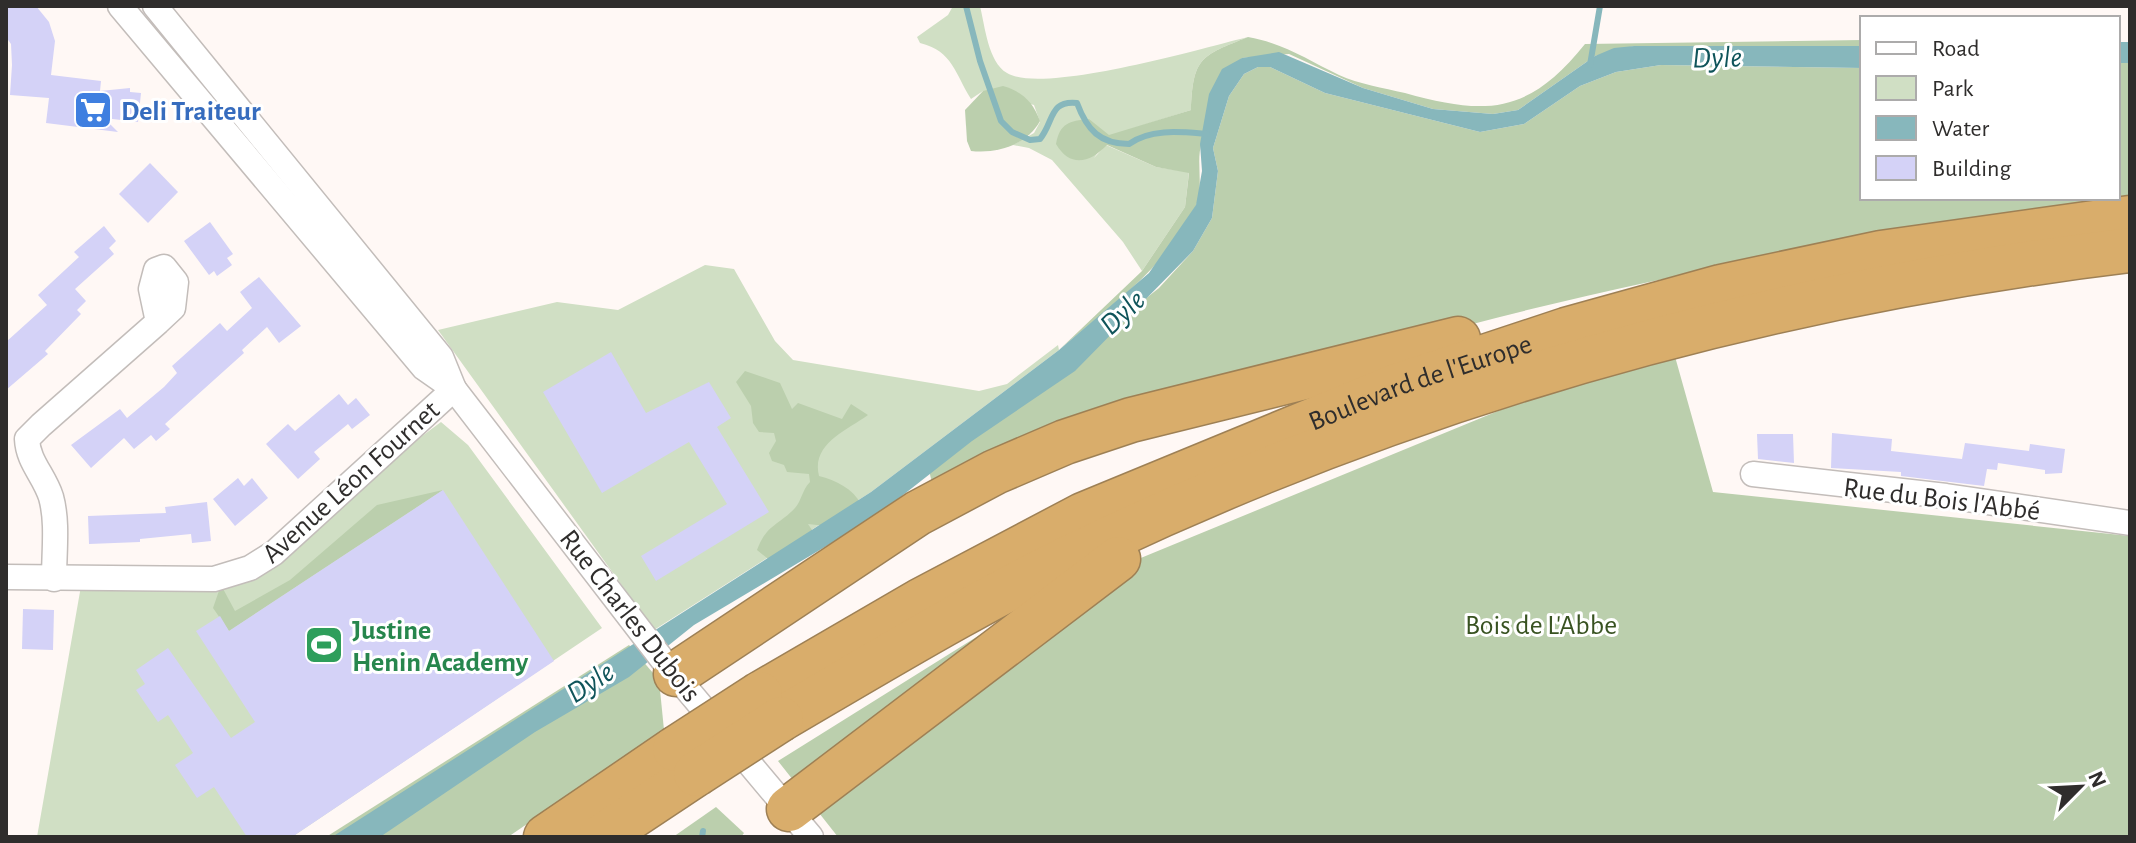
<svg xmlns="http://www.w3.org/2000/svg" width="2136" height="843" viewBox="0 0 2136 843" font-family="'Alegreya Sans',sans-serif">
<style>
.green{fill:#d0dfc4}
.forest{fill:#bbcfad}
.water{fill:#87b7bc}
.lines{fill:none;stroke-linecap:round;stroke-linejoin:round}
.stream{stroke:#87b7bc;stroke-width:6}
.building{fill:#d4d2f7}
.street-casing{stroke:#c3bdba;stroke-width:27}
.highway-casing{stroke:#9e8055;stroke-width:47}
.street{stroke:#fff;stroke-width:24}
.highway{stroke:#d9ad6b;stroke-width:44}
.highway-bridge-casing{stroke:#9e8055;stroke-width:47;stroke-linecap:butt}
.highway-bridge{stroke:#d9ad6b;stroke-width:44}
.labels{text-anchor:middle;stroke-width:6;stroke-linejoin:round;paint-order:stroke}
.shop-label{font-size:28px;font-weight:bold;fill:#366cbe;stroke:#fff;text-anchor:start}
.street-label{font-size:28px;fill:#2f2d2c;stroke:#fff}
.park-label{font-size:28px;fill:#385221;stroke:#fff}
.leisure-label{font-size:28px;font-weight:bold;fill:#27864d;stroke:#fff;text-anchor:start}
.water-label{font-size:30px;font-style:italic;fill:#0f545a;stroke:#fff}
</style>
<rect width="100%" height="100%" fill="#fff8f5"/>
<g class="green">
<path d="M953 6H980C985 26 988 62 1007 73 1042 95 1203 48 1248 37 1201 56 1193 57 1191 110L1109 136 1094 158 1106 145 1156 167 1189 172 1185 207 1142 271 1123 242 1052 160 1029 148 1013 145 1034 133 1040 122 1034 105 983 91 971 99C955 74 953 51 920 43L917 37 948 15Z"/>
<path d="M705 265 734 269 775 341 793 360 979 391 1007 384 1058 345 1059 350 871 492 654 630 438 330 557 302 618 310Z"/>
<path d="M441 422 468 445 602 628 292 837H37L81 586 221 585Z"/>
</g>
<g class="forest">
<path d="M1248 37C1283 43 1308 60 1339 75 1359 84 1383 88 1405 93 1487 116 1529 114 1585 44L1862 40V46H1634L1595 56 1518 110 1493 114 1433 109 1363 88 1289 54 1242 58C1229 85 1211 113 1202 142 1195 162 1205 187 1195 208 1165 269 1109 307 1059 350L1142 271 1185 207 1189 173 1156 167 1107 145C1090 163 1070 168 1056 144 1060 123 1069 121 1089 119L1109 135 1191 110C1193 57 1201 56 1248 37Z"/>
<path d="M2118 63H2130V196L2118 198Z"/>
<path d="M1661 65 1862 68V198H2118C1882 235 1644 275 1414 340 1252 386 1093 441 934 492L929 470 1159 288 1193 251 1212 218 1218 171 1213 148 1229 96 1244 74 1258 67H1270L1325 93 1480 132 1524 124 1580 86 1616 72Z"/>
<path d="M1003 86C1023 92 1033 102 1040 121 1027 145 997 154 971 151L967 141 965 110 983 91Z"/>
<path d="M1674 353 1713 492 2130 536V837H838L778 761 1029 604 1549 390Z"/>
<path d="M745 371 780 383 792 409 798 403 842 419 851 404 868 415C846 431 811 444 819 476 836 480 853 489 861 504L826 526 808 524 814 533 773 563 757 550C767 524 778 526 795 508 802 500 802 490 810 482L809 474 787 472 784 465 772 461 769 453 776 441 774 433 759 432 753 423 751 406 736 382Z"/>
<path d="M443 490 229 631 213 608 221 585 235 611 290 580 377 505Z"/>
<path d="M629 645 659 680 664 730 508 837H326Z"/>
<path d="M716 807 744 833 741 837H673Z"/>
</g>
<g class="water">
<rect x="2118" y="42" width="12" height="21"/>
<path d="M1634 46H1862V68L1661 65 1616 72 1580 86 1524 124 1480 132 1325 93 1270 67H1258L1244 74 1229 96 1213 148 1218 171 1212 218 1193 251 1075 371 972 441 875 517 694 625 629 677 535 732 380 837H332L871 492 1059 350 1149 273 1196 205 1202 171 1200 144 1209 94 1222 69 1242 58 1279 52 1363 88 1433 109 1493 114 1518 110 1595 56 1614 48Z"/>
</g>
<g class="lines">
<g class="stream">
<path d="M966 6 980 61 1001 121 1012 132 1030 140 1040 139C1054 122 1049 100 1077 103 1087 130 1100 144 1129 144 1151 128 1182 132 1207 134"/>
<path d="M1590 65 1600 6"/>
<path d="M702 837 703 831"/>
</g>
</g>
<g class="building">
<path d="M6 6H36L49 22 55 41 51 75 101 81 100 91 130 88V92L141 93 138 122 104 118 118 132 46 123 49 98 10 95 12 65 11 44 6 37Z"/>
<path d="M150 163 178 192 148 223 119 194Z"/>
<path d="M210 222 233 254 227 258 232 265 217 276 214 271 209 275 184 241Z"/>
<path d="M104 226 116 241 109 248 114 254 75 289 86 301 77 310 81 314 45 351 48 354 6 390V342L47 305 38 295 79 257 74 252Z"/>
<path d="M259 277 301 326 279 343 267 327 242 350 244 353 165 424 170 429 156 441 151 435 134 449 124 438 91 468 71 445 120 409 127 418 164 387 177 373 172 366 220 323 227 331 252 308 240 292Z"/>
<path d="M611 352 646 413 709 382 731 418 717 427 769 512 656 581 641 556 727 504 689 442 602 493 543 392Z"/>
<path d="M339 394 348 405 356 398 370 415 352 429 348 424 314 452 320 459 298 479 266 444 288 424 295 431Z"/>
<path d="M1832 433 1892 439 1891 451 1962 459 1965 443 2029 451 2030 444 2065 449 2062 473 2045 474V470L1998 463 1997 470 1987 469 1984 486 1901 476V472L1831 468Z"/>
<path d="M1757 434H1793L1794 463 1758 459Z"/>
<path d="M238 478 244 486 252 478 268 498 235 526 213 499Z"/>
<path d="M443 490 554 661 292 837H247L214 787 197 798 175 765 193 753 168 715 158 722 136 690 145 684 136 670 168 648 231 738 255 722 196 631 220 616 229 631Z"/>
<path d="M207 502 211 541 192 543 191 534 140 539V542L89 544 88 516 166 513 165 507Z"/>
<path d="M23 609 54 610 53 650 22 649Z"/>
</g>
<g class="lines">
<defs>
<g id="street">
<path d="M120 6 424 368 454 389"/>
<path d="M155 6 441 357 454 389 665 663 811 837"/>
<path d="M1753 474 1946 496 2130 523"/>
<path d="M6 577 214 579 250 568 274 553 454 389"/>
<path d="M54 579C54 552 58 522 51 497 44 475 28 462 27 439L41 425 158 322 173 308 176 282 164 267 156 270 151 289 158 322"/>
</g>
<g id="highway">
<path d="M676 674 918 513 995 472 1065 442 1131 420 1458 339"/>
<path id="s1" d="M760 694 920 601 1083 515 1394 387 1566 330 1721 287 1881 253 2130 218"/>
<path d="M781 719C885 658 989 595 1098 544 1424 390 1772 293 2130 250"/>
<path d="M789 809 1118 559"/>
<path d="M546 837 675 749"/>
<path d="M601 837 696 774"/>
</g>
</defs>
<use href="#street" class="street-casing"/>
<use href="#highway" class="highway-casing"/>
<use href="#street" class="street"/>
<use href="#highway" class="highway"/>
<defs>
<g id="highway-bridge">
<path d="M675 749 760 694"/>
<path d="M696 774 781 719"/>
</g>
</defs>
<use href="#highway-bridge" class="highway-bridge-casing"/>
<use href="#highway-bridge" class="highway-bridge"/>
</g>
<defs>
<symbol id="supermarket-square" viewBox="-11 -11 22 22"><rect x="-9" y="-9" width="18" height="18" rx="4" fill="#3f7fe0" stroke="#fff"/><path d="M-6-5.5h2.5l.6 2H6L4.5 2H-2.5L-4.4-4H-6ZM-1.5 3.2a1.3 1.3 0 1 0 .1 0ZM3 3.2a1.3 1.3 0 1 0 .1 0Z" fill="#fff"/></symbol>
<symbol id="stadium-square" viewBox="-11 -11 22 22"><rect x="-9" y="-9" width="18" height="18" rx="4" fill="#2e9e5b" stroke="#fff"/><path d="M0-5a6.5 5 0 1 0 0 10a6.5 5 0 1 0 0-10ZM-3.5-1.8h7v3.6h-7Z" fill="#fff"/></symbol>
</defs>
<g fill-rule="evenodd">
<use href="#supermarket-square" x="71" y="88" width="44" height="44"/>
<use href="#stadium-square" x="302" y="623" width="44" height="44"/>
</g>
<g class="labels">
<g class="shop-label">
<text x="121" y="120">Deli Traiteur</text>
</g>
<g class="street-label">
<text dy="10" stroke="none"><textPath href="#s1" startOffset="732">Boulevard de l'Europe</textPath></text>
<text transform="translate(350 481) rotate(-42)" y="10">Avenue Léon Fournet</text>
<text transform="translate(1942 498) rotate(7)" y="10">Rue du Bois l'Abbé</text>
<text transform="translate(631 615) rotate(52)" y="10">Rue Charles Dubois</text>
</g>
<g class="park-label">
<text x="1541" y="634">Bois de L'Abbe</text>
</g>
<g class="leisure-label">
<text x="352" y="639">Justine<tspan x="352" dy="32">Henin Academy</tspan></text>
</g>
<g class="water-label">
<text transform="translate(1717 57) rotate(-1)" y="10">Dyle</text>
<text transform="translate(1122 312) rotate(-43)" y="10">Dyle</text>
<text transform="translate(590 682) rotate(-33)" y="10">Dyle</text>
</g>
</g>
<rect width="2136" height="843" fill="none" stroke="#2f2d2c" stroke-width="16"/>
<rect x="1860" y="16" width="260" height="184" fill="#ffffff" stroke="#acabab" stroke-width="2"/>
<rect x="1876" y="42" width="40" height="12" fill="#ffffff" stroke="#acabab" stroke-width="2"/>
<text x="1932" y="56" font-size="24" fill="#2f2d2c">Road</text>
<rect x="1876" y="76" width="40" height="24" fill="#d0dfc4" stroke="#acabab" stroke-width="2"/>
<text x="1932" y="96" font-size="24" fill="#2f2d2c">Park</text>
<rect x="1876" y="116" width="40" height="24" fill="#87b7bc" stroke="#acabab" stroke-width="2"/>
<text x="1932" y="136" font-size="24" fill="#2f2d2c">Water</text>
<rect x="1876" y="156" width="40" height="24" fill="#d4d2f7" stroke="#acabab" stroke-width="2"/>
<text x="1932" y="176" font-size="24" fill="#2f2d2c">Building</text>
<g transform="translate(2080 787) rotate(66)" stroke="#ffffff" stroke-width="6" paint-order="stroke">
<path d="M0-6L14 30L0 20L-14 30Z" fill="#2f2d2c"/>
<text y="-12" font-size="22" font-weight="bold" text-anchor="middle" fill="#2f2d2c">N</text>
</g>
</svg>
